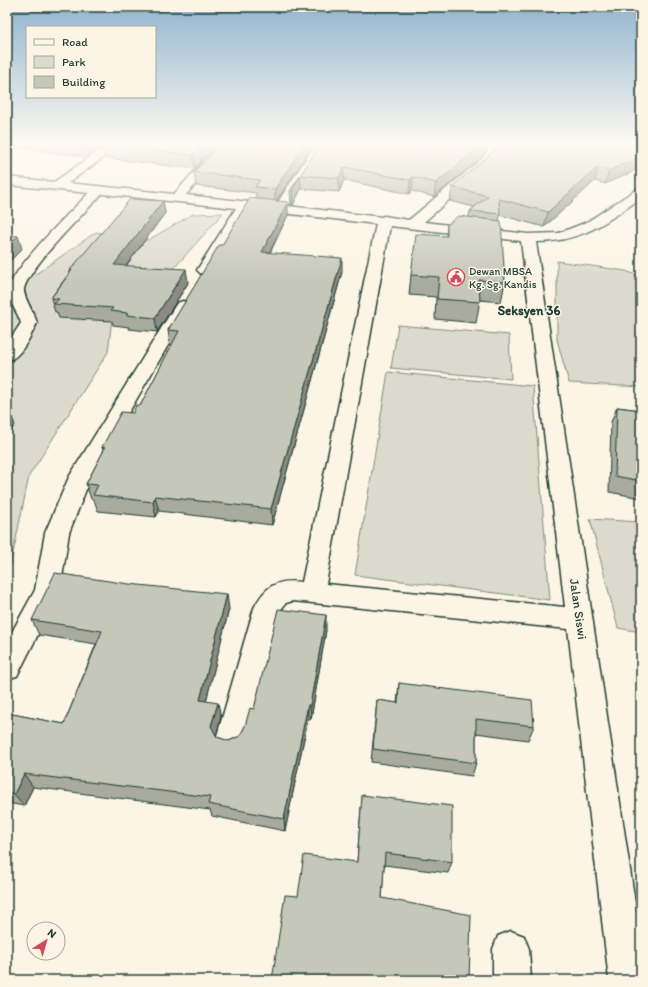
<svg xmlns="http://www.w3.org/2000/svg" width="648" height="987" viewBox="0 0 648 987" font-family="Itim,sans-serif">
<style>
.green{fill:#dcdacc;stroke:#7e8c80}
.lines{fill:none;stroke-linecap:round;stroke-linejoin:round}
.minor-casing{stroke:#1f3d34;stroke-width:3}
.minor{fill:#fcf5e5;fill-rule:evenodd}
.wall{fill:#a9ab9f;stroke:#1f3d34}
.shaded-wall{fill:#8a8b82;stroke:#1f3d34}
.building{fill:#c5c7b9;stroke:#1f3d34}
.labels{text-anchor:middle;stroke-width:3;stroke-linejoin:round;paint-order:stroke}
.far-poi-label{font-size:11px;fill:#1f3d34;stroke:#fcf5e5;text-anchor:start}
.far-quarter-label{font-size:13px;font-weight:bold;fill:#1f3d34;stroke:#fcf5e5}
.street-label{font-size:13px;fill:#1f3d34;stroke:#fcf5e5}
</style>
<rect width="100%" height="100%" fill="#fcf5e5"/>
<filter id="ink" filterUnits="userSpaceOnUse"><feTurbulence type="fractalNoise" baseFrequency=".025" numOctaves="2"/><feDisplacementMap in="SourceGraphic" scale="8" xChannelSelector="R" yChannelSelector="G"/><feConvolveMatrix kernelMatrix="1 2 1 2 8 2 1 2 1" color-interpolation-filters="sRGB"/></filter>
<g filter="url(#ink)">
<g class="green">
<path d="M223 213 168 275 116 285 108 352 29 476 10 568 7 567V294L96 232 148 240 193 214Z"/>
<path d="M557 261 626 271 641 277V387L569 383 557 340Z"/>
<path d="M398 325 509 335 511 379 391 368Z"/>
<path d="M388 372 533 386 550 600 355 575Z"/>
<path d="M590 519 641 522V632L618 628Z"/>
</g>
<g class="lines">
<defs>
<g id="minor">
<path d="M107 145H121L68 183 174 194 201 164 204 159 216 153 235 149 240 145H253C241 160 221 153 211 167L186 195 276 205 315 145H327L288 206 381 217 384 216 409 220 483 158 490 145H502L492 162 424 222 528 234 559 233 587 222 637 189 641 188V198C605 223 582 242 536 242L641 943V980H609L568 629 293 601 286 603 279 612 246 739 241 749 231 753 221 749 216 739 254 608C265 586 277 579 302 582L376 224 248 209 213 270 210 273 205 275 200 273 197 270 236 208 102 194C85 212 28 268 24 289 23 297 35 314 37 323 31 335 21 358 7 361V344L21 323C18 313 9 302 8 292 7 273 74 208 89 193L7 185V177L54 182ZM390 226 521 241 565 607 326 584Z"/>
<path d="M183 301 189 303 191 306 91 477 69 533 60 591 17 676 7 679V641L35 590 45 533 69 477 175 306 177 303Z"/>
<path d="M511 931 524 936 529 949 531 980H493V949L498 936Z"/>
</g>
</defs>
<use href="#minor" class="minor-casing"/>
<use href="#minor" class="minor"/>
</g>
<g class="wall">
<path d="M7 145H313L277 201 288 215 270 253 342 272 272 525 159 511 156 517 98 511 94 500 91 499 86 484 103 452 102 447 133 413 140 406 172 345H170L168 330 222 245 256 199V193L196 186 194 172 212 153 203 158 195 169 105 158 102 146 88 157 7 146Z"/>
<path d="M320 145H488L482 157 434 197 412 191 409 194 344 180 339 192 301 189 293 205H291L290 191Z"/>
<path d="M641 145V171L635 170 627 175H624L605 184 595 181 544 227 500 215 499 221 505 282 501 302 480 300 476 323 435 319 436 297 409 295 411 275 446 236 447 225 469 217 470 211 474 207 450 201 452 187 495 150Z"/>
<path d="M163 201 165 213 126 266 188 283 157 332 129 329V327L113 325 112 321 59 318 57 312H55L51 298 70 272V270Z"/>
<path d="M617 407 641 410V498L609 492 611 422Z"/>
<path d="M229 609 206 701 221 717 216 735 217 737 229 741 240 736 254 709 326 630 311 719H308L285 831 212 816 210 810 33 787 24 806 7 803V713L64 724 96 644 39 635 32 620Z"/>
<path d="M399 683 534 726 528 740 476 733V763L472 776 371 762 377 700 397 703Z"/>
<path d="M361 807 452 862 448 873 384 865 382 898 298 896 357 862Z"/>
</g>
<g class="shaded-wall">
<path d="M85 145H104H102V146L88 157Z"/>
<path d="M201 145H238L215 152 203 158 195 169 193 155Z"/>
<path d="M304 145H313L275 203V189Z"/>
<path d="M482 145H488L482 157 434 197 436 183Z"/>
<path d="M639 156 635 170 627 175 631 162Z"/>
<path d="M628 161 624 175 605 184 609 171Z"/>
<path d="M344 167V180L339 192V178Z"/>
<path d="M598 167 595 181 544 227 548 212Z"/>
<path d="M300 175 301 189 293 205 292 191Z"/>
<path d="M413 177 412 191 409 194 410 180Z"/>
<path d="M163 201 165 213 117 278 114 265Z"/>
<path d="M288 202V215L263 266 262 252Z"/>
<path d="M18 236 22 249 7 264V246Z"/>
<path d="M342 258V272L272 525 271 509Z"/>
<path d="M186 269 188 283 157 332 155 318Z"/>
<path d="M9 410 15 425 7 436V412Z"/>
<path d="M155 496 159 511 156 517 153 502Z"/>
<path d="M227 594 229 609 203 714 200 700Z"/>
<path d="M326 615V630L311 719 310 705Z"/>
<path d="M218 703 221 717 215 740 211 726Z"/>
<path d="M308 705V719L285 831 284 819Z"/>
<path d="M24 774 33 787 24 806 14 794Z"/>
</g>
<g class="building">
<path d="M102 145H201L193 155Z"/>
<path d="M230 145H304L275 189 255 187 260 180 194 172 215 150Z"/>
<path d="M320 145H482L436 183 413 177 410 180 344 167 339 178 300 175 292 191H290Z"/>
<path d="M498 145H641V157L639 156 631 162 628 161 609 171 598 167 548 212 499 199 500 214 470 211 488 196 452 187 495 150Z"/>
<path d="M250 198 288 202 262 252 342 258 271 509 155 496 153 502 93 495 98 485 86 484 105 448 102 447 121 412 133 413 136 405 140 406 179 331 168 330 219 245H222Z"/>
<path d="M130 199 163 201 114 265 186 269 155 318 126 315 128 313 110 311 113 308 54 304 59 299 51 298 72 270H70Z"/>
<path d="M458 216 501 221 505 282 479 280 480 302 437 299 439 277 411 275 416 234 447 236V225Z"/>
<path d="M7 235 18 236 7 246Z"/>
<path d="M617 407 641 410V481L615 476Z"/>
<path d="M55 573 129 584 227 594 200 700 218 703 211 726 217 737 229 741 240 736 245 726 250 708 254 709 278 609 326 615 310 705H308L284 819 208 804 210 797 24 774 14 794 7 792V713L64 724 102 631 32 620Z"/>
<path d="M399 683 532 700 534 726 476 719V763L373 749 377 700 398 703Z"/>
<path d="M362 795 452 806V862L385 853 382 898 471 915 469 980H272L285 895 298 896 304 855 357 862Z"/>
</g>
</g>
<linearGradient id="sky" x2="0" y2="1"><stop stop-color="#91b4ce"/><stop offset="0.51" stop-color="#fefaf3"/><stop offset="1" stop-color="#fefaf3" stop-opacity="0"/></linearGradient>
<rect width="648" height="283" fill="url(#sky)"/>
<defs>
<symbol id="civic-ring" viewBox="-11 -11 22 22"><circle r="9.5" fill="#fcf5e5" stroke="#d1495b" stroke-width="1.5"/><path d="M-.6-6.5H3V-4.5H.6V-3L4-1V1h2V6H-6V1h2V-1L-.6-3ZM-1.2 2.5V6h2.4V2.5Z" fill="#d1495b"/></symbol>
</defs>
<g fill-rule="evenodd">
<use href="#civic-ring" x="446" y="267" width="20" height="20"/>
</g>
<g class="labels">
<g class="far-poi-label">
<text x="469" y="275">Dewan MBSA<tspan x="469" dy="13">Kg. Sg. Kandis</tspan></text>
</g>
<g class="far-quarter-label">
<text x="529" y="315">Seksyen 36</text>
</g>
<g class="street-label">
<text transform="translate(579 609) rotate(82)" y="5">Jalan Siswi</text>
</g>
</g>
<rect width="648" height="987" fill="none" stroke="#fcf5e5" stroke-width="24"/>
<rect x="12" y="12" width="624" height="963" fill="none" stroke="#1f3d34" stroke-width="1.5" filter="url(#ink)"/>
<rect x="26" y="26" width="130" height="72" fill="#fcf5e5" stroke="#a4ab9e"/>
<rect x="34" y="39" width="20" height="6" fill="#fcf5e5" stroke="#a4ab9e"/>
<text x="62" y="46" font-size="12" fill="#1f3d34">Road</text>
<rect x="34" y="56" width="20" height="12" fill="#dcdacc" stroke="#a4ab9e"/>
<text x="62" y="66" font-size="12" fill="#1f3d34">Park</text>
<rect x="34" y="76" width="20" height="12" fill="#c5c7b9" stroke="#a4ab9e"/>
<text x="62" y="86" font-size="12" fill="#1f3d34">Building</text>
<g transform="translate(46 941) rotate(37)"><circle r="19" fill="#fcf5e5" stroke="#a4ab9e"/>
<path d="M0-3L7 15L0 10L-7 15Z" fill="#d1495b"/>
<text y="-6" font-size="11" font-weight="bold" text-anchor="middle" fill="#1f3d34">N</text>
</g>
</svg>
